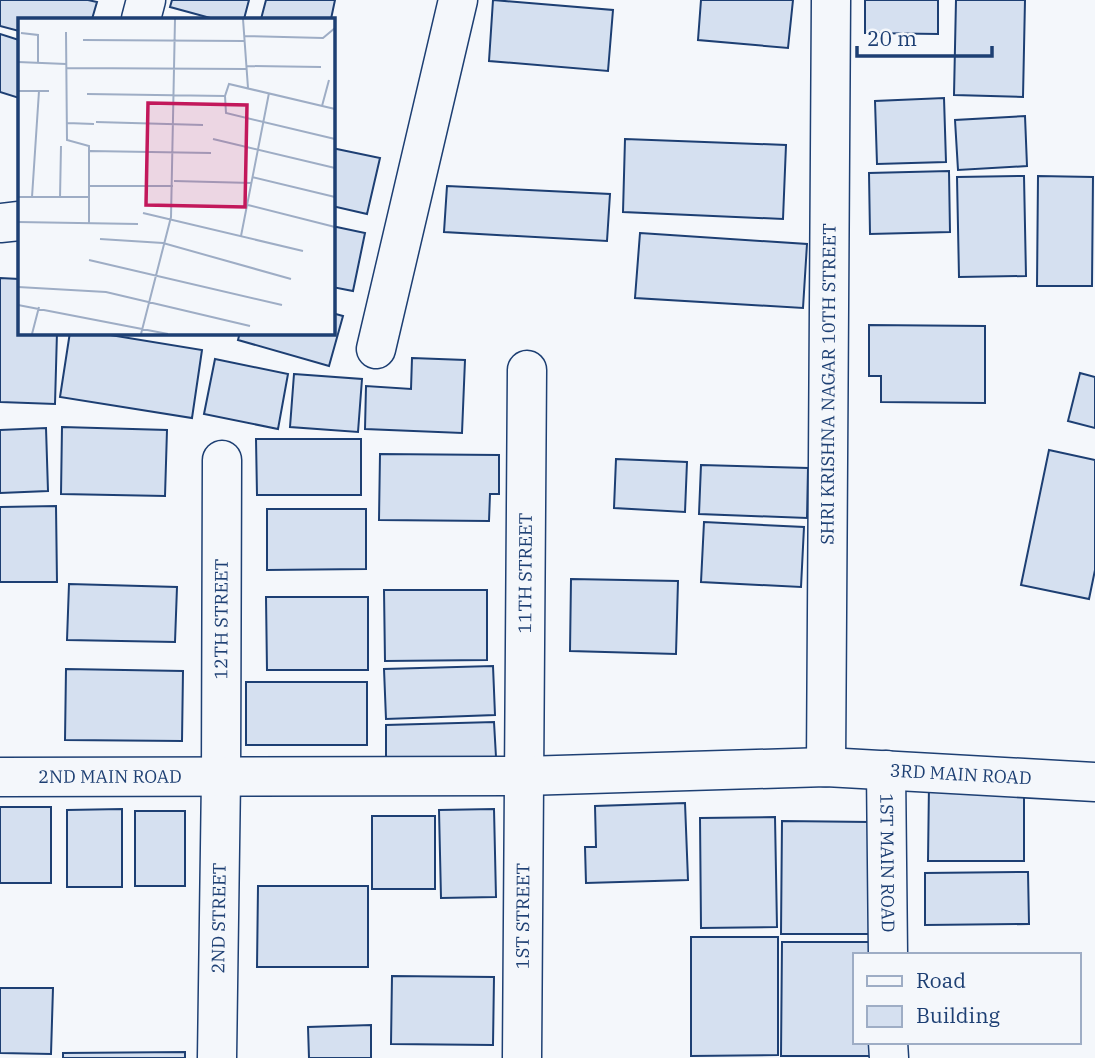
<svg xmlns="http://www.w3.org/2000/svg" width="1095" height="1058" viewBox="0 0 1095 1058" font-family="'IBM Plex Serif',serif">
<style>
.building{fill:#d5e0f0;stroke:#1d3f73;stroke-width:2}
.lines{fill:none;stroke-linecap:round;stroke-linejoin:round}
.street-casing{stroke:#1d3f73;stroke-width:41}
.secondary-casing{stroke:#1d3f73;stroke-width:41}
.street{stroke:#f4f7fb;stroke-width:38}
.secondary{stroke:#f4f7fb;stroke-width:38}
.labels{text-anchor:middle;stroke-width:5;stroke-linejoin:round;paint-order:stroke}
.street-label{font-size:18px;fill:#1d3f73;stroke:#f4f7fb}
.inset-road{fill:none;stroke:#9eadc5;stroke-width:2}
.view{fill:#c2185b;fill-opacity:0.15;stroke:#c2185b;stroke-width:3.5}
.inset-edge{fill:none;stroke:#1d3f73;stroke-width:3.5}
</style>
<rect width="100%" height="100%" fill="#f4f7fb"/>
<g class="building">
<path d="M0 0H88L97 2 92 19H19V31L0 26Z"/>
<path d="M172 0H249L244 19H214L170 7Z"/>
<path d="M266 0H335L331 19H261Z"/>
<path d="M493 0 613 10 608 71 489 61Z"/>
<path d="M701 0H793L788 48 698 40Z"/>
<path d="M865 0H938V34L865 33Z"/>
<path d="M956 0H1025L1023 97 954 95Z"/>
<path d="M0 34 19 40V98L0 92Z"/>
<path d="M944 98 946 162 877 164 875 101Z"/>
<path d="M1025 116 1027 166 958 170 955 120Z"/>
<path d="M625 139 786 145 783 219 623 212Z"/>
<path d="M332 148 380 158 367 214 332 206Z"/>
<path d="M949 171 950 232 870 234 869 173Z"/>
<path d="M1024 176 1026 276 959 277 957 177Z"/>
<path d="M1038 176 1093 177 1092 286H1037Z"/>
<path d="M447 186 610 194 607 241 444 232Z"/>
<path d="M332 226 365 233 353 291 332 287Z"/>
<path d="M640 233 807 244 803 308 635 298Z"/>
<path d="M0 278 19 279V332H57L55 404 0 402Z"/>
<path d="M332 313 343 316 329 366 238 340 240 332H332Z"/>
<path d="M869 325 985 326V403L881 402V376H869Z"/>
<path d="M70 332H92L202 350 192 418 60 397Z"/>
<path d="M412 358 465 360 462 433 365 429 366 386 411 389Z"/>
<path d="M215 359 288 374 278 429 204 414Z"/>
<path d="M1080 373 1095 377V428L1068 421Z"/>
<path d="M294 374 362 379 358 432 290 427Z"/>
<path d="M62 427 167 430 165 496 61 494Z"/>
<path d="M46 428 48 491 0 493V430Z"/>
<path d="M256 439H361V495H257Z"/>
<path d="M1049 450 1095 460V570L1089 599 1021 585Z"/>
<path d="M380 454 499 455V494H490L489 521 379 520Z"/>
<path d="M616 459 687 462 685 512 614 508Z"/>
<path d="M701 465 808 468 807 518 699 514Z"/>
<path d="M56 506 57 582H0V507Z"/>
<path d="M267 509H366V569L267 570Z"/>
<path d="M704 522 804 527 801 587 701 582Z"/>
<path d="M571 579 678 581 676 654 570 651Z"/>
<path d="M69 584 177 587 175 642 67 640Z"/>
<path d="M384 590H487V660L385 661Z"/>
<path d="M266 597H368V670H267Z"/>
<path d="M493 666 495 715 386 719 384 669Z"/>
<path d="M66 669 183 671 182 741 65 740Z"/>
<rect x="246" y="682" width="121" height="63"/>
<path d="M494 722 496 757 386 760V725Z"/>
<path d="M929 784H1024V861H928Z"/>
<path d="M685 803 688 880 586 883 585 847H596L595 806Z"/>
<rect x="0" y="807" width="51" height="76"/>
<path d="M122 809V887H67V810Z"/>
<path d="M494 809 496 897 441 898 439 810Z"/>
<rect x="135" y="811" width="50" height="75"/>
<rect x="372" y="816" width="63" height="73"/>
<path d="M775 817 777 927 701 928 700 818Z"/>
<path d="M782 821 870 822 869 934H781Z"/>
<path d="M1028 872 1029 924 925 925V873Z"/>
<path d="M258 886H368V967H257Z"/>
<path d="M691 937H778V1055L691 1056Z"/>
<path d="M782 942H874V955H855V1042H873V1056H781Z"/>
<path d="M392 976 494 977 493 1045 391 1044Z"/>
<path d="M0 988H53L51 1054 0 1053Z"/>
<path d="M371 1025V1058H309L308 1027Z"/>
<path d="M185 1052V1058H63V1053Z"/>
</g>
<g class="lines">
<defs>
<g id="street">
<path d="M141 19 146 0"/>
<path d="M0 223 19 221"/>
<path d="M376 349 458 0"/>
<path id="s1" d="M826 767 831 0"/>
<path id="s2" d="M886 770 888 955"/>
<path d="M888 1042 889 1058"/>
<path id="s3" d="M217 1058 221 778 222 460"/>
<path id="s4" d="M522 1058 527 370"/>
</g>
<g id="secondary">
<path id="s5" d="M0 777 524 776 826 767 1095 782"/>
</g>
</defs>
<use href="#street" class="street-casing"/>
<use href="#secondary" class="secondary-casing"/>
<use href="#street" class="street"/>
<use href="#secondary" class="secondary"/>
</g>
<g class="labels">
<g class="street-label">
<text dy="6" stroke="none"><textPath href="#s1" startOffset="383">SHRI KRISHNA NAGAR 10TH STREET</textPath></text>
<text dy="6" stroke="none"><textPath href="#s4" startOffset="485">11TH STREET</textPath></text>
<text dy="6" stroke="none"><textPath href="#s3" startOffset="439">12TH STREET</textPath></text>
<text dy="6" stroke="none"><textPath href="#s5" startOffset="961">3RD MAIN ROAD</textPath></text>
<text dy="6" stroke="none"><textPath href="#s5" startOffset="110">2ND MAIN ROAD</textPath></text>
<text dy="6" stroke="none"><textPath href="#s2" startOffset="93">1ST MAIN ROAD</textPath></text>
<text dy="6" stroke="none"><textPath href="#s4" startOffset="142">1ST STREET</textPath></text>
<text dy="6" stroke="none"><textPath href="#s3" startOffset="140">2ND STREET</textPath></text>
</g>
</g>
<g transform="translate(18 18)">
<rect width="317" height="317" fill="#f4f7fb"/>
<path class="inset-road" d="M225 1 230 70M48 14 49 122 71 128V206M3 15 20 17V45M226 18 305 20 317 10M65 22 226 23M0 44 48 46M228 48 303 49M49 50 228 51M0 73H31M69 76 207 78M304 88 311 62M317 91 211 66 207 78 208 95 317 121M78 104 185 107M49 105 76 106M195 121 317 150M72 133 193 135M234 159 317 179M156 163 234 165M71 168H155M0 179H71M14 179 21 73M42 180 43 128M230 187 317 209M125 195 285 233M0 204 120 206M223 218 251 75M82 221 145 225 273 261M71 242 264 287M0 269 88 274 232 308M0 287 150 316M14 316 21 289M123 316 153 199 157 1"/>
<path class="view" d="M130 85 229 87 227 189 128 187Z"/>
<rect width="317" height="317" class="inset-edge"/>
</g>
<rect x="853" y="953" width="228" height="91" fill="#f4f7fb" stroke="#9eadc5" stroke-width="2"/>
<rect x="867" y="976" width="35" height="10" fill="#f4f7fb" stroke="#9eadc5" stroke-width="2"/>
<text x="916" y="988" font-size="21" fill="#1d3f73">Road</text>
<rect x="867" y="1006" width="35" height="21" fill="#d5e0f0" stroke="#9eadc5" stroke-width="2"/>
<text x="916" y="1023" font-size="21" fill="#1d3f73">Building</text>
<path d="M857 46v10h135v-10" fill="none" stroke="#1d3f73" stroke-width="3.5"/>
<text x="867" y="46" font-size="21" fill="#1d3f73" stroke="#f4f7fb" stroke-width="5" paint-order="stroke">20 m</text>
</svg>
